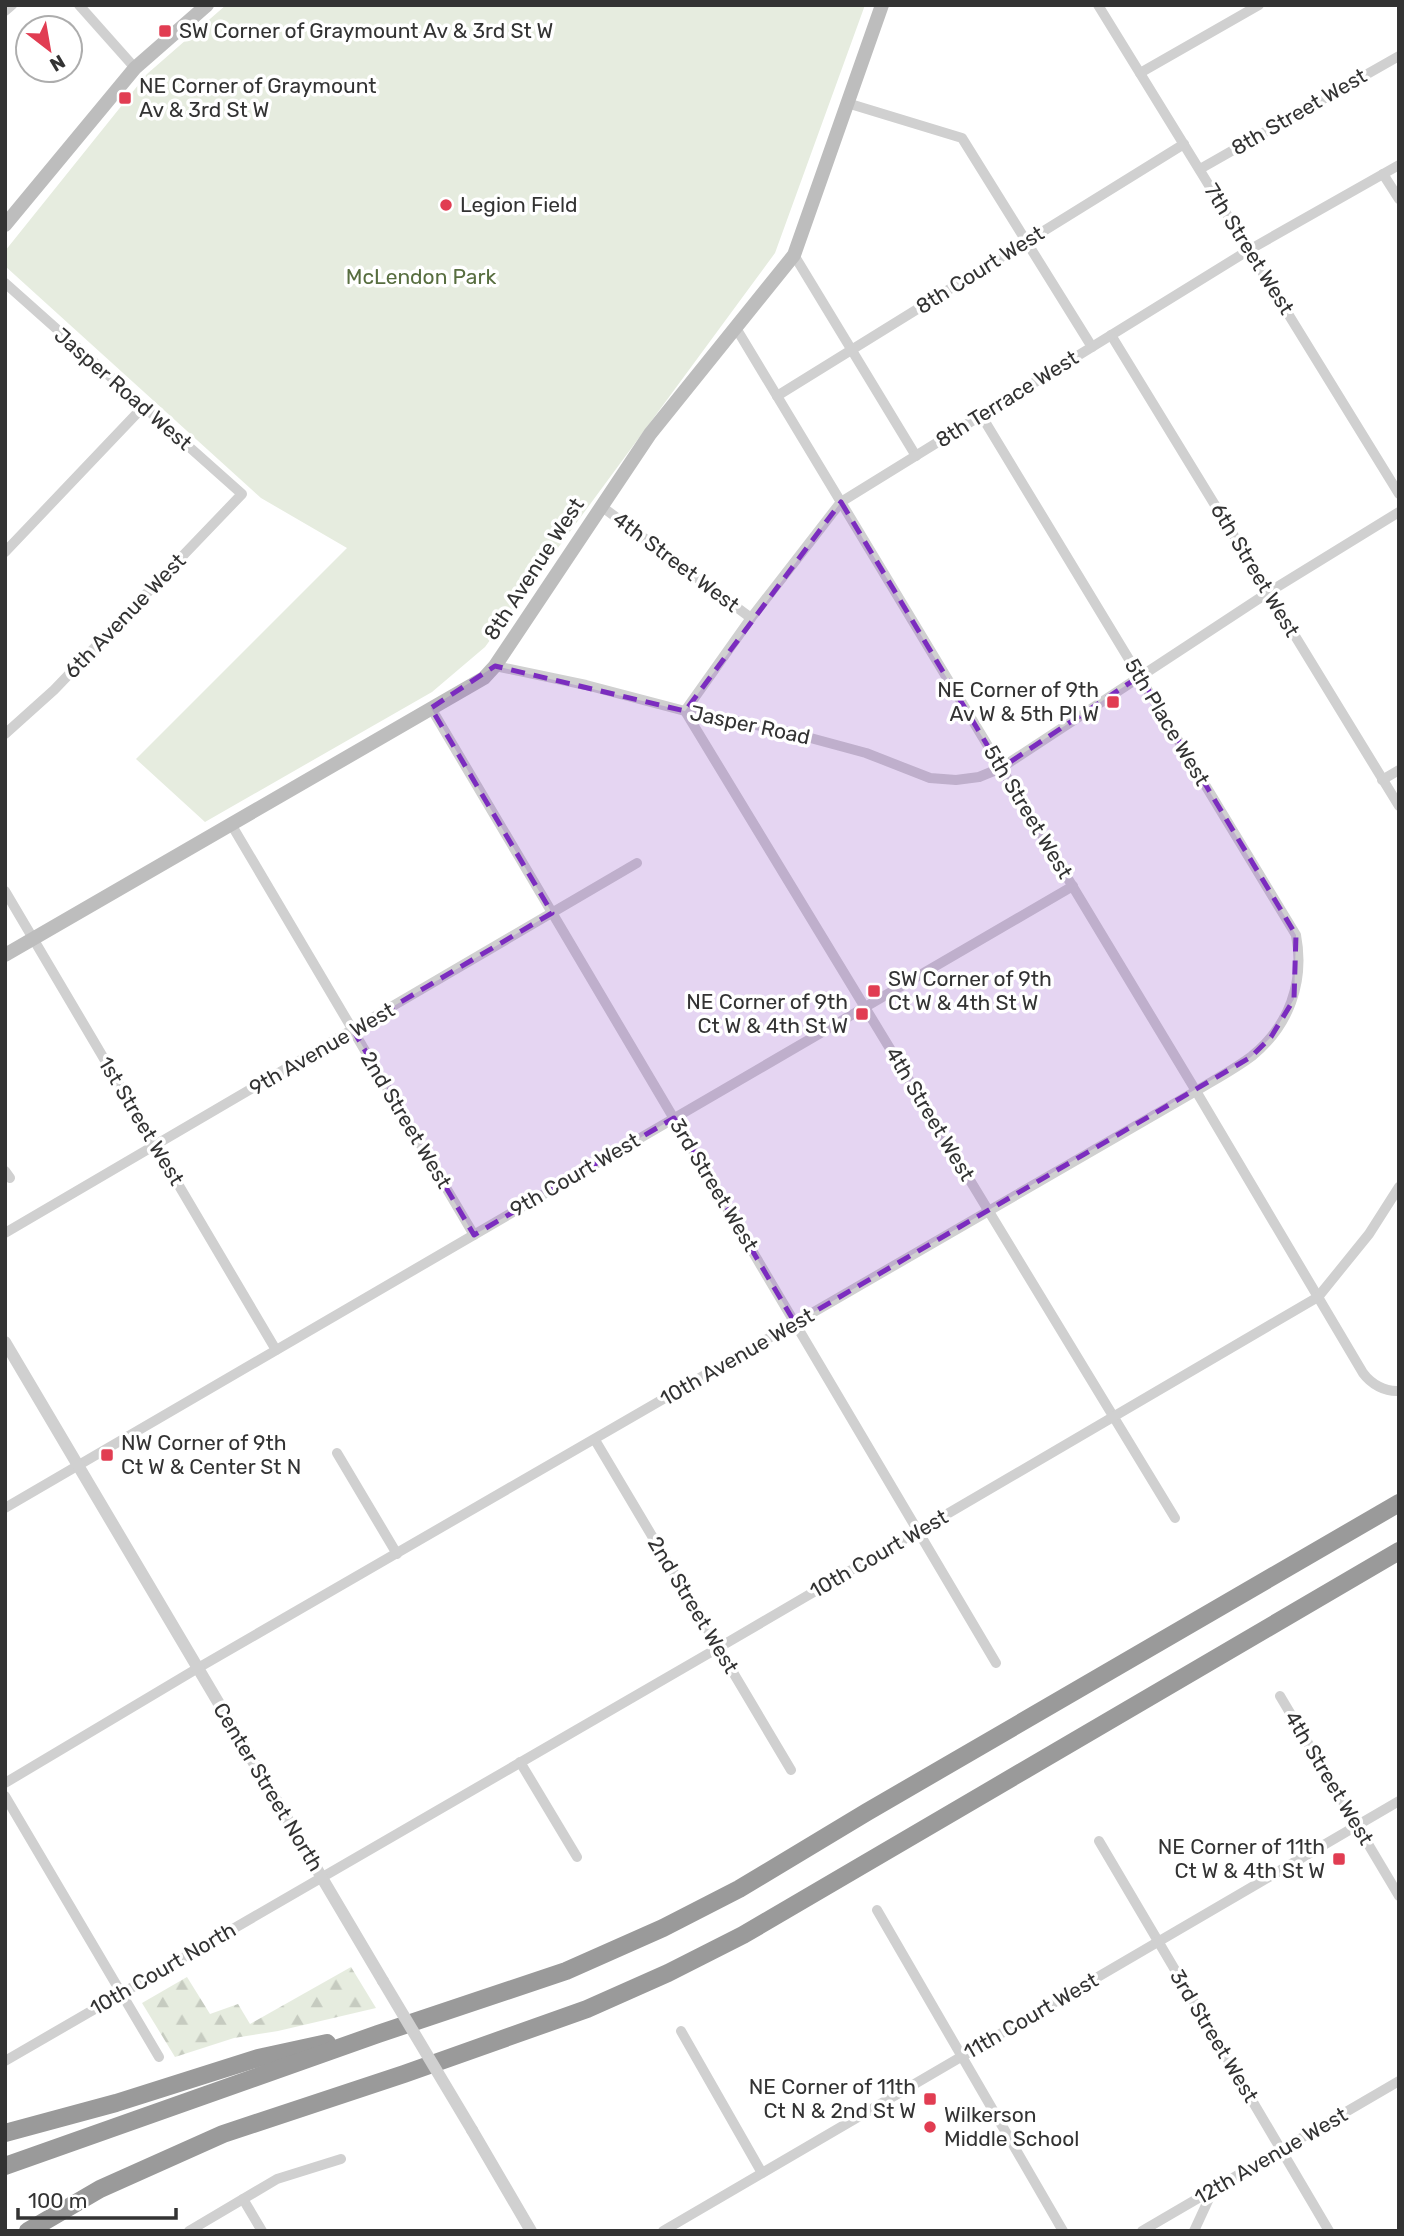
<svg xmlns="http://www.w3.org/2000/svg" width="1404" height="2236" viewBox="0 0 1404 2236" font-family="Rubik,sans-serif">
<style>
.green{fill:#e6ecdf}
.forest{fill:url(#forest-firs)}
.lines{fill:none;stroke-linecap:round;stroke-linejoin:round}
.minor{stroke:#d0d0d0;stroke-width:10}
.tertiary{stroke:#d0d0d0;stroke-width:12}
.secondary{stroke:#bdbdbd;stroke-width:14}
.motorway{stroke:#9a9a9a;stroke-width:18}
.tertiary-bridge{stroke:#d0d0d0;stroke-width:12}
.marked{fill:#7b2cbf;fill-opacity:0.2;stroke:#7b2cbf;stroke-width:5;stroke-dasharray:14 9;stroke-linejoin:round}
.poi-dot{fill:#e13d52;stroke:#fff;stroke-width:2.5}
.labels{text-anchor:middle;stroke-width:7;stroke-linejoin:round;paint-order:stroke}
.poi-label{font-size:21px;fill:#333;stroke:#fff;text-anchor:start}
.street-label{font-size:21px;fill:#333;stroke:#fff}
.park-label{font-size:21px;fill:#586e40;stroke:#fff}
</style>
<defs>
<pattern id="forest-firs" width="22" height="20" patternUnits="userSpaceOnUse" patternTransform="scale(1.75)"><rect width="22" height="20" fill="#e6ecdf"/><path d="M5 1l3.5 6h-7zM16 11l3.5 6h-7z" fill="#c6cbc0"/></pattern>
</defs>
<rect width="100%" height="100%" fill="#fff"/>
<path class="green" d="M226 5H865L775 253 485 647 432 692 205 822 136 759 347 548 261 498 5 266V251L147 74Z"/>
<path class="forest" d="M351 1967 376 2008 278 2031 234 2038 175 2057 142 2003 187 1977 210 2014 238 2004 250 2024Z"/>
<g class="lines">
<g class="minor">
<path d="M79 5 135 68"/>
<path d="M1098 5 1399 494"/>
<path d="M5 11 12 5"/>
<path d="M1140 73 1259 5"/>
<path d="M847 103 962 138 1092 347"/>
<path d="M1200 169 1399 56"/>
<path d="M1383 174 1399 199"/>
<path d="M794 255 916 456"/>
<path d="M5 283 242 494 54 690 5 734"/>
<path d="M736 328 1196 1091 1363 1373C1371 1384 1385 1392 1399 1391"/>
<path d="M1111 335 1399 806"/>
<path d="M777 396 1184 144"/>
<path d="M601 506 751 618"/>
<path d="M5 552 143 407"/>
<path d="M495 666 586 685 685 711 781 730 866 753 930 778 956 780 979 777 1001 768 1269 592 1399 512"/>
<path d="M431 708 996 1663"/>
<path d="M1382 780 1399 770"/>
<path d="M231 824 474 1235"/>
<path d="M5 891 276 1350"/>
<path d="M5 1171 10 1178"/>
<path d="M5 1233 637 863"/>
<path d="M595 1440 791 1770"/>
<path d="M337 1453 397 1554"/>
<path d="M5 1508 1073 886"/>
<path d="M1175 1518 685 711 751 618 841 502 1249 250 1399 165"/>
<path d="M1280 1696 1399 1896"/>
<path d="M520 1762 577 1857"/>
<path d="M5 1783 198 1668 1196 1091C1214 1080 1235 1069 1252 1056 1289 1026 1305 982 1296 935L981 415"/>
<path d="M5 1796 159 2057"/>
<path d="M1099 1841 1329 2231"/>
<path d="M877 1910 1063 2231"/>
<path d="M681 2031 762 2173"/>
<path d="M5 2061 718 1648 1318 1297 1369 1234 1399 1187"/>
<path d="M243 2199 262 2231"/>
<path d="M189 2231 277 2179 341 2159"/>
<path d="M663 2231 1399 1801"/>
<path d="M1142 2231 1399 2081"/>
<path d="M1194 2231 1213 2190"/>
</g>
<g class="tertiary">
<path d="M5 1342 383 1981"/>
<path d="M472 2130 531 2231"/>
</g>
<g class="secondary">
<path d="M5 225 135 68 207 5"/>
<path d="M5 955 484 678 495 666 650 434 794 255 882 5"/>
</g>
<g class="motorway">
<path d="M5 2133 116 2103 258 2058 327 2043"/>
<path d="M5 2166 378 2034 566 1971 663 1928 739 1889 867 1812 1399 1503"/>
<path d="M28 2231 100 2189 223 2134 404 2074 587 2009 668 1973 743 1935 1399 1551"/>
</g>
<path class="tertiary-bridge" d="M383 1981 472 2130"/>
</g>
<path class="marked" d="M841 502 1001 768 1140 676 1296 935 1294 999 1271 1037 1251 1057 795 1323 674 1118 474 1235 353 1030 552 913 431 708 495 666 685 711Z"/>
<g class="poi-dot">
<rect x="158" y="24" width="14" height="14" rx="3.5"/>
<rect x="118" y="91" width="14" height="14" rx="3.5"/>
<circle cx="446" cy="205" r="7"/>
<rect x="1106" y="695" width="14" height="14" rx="3.5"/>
<rect x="867" y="984" width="14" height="14" rx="3.5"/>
<rect x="855" y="1007" width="14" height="14" rx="3.5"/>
<rect x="100" y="1448" width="14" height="14" rx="3.5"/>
<rect x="1332" y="1852" width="14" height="14" rx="3.5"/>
<rect x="923" y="2092" width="14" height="14" rx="3.5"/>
<circle cx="930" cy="2127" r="7"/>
</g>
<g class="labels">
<g class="poi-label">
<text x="179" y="38">SW Corner of Graymount Av &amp; 3rd St W</text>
<text x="139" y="93">NE Corner of Graymount<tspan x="139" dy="24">Av &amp; 3rd St W</tspan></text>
<text x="460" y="212">Legion Field</text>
<text x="1099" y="697" text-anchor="end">NE Corner of 9th<tspan x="1099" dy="24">Av W &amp; 5th Pl W</tspan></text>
<text x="888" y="986">SW Corner of 9th<tspan x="888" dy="24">Ct W &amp; 4th St W</tspan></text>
<text x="848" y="1009" text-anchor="end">NE Corner of 9th<tspan x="848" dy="24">Ct W &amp; 4th St W</tspan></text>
<text x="121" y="1450">NW Corner of 9th<tspan x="121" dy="24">Ct W &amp; Center St N</tspan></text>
<text x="1325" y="1854" text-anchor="end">NE Corner of 11th<tspan x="1325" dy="24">Ct W &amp; 4th St W</tspan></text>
<text x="916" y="2094" text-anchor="end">NE Corner of 11th<tspan x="916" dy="24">Ct N &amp; 2nd St W</tspan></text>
<text x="944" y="2122">Wilkerson<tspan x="944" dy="24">Middle School</tspan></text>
</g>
<g class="street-label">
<text transform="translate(1299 112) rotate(-30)" y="7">8th Street West</text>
<text transform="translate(1249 249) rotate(58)" y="7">7th Street West</text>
<text transform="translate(980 270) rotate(-32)" y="7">8th Court West</text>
<text transform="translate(123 389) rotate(41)" y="7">Jasper Road West</text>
<text transform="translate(1007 399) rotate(-32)" y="7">8th Terrace West</text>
<text transform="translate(676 562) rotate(37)" y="7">4th Street West</text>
<text transform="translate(534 569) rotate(-57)" y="7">8th Avenue West</text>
<text transform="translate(1255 570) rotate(59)" y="7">6th Street West</text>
<text transform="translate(125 616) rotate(-46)" y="7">6th Avenue West</text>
<text transform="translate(1167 722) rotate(59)" y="7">5th Place West</text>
<text transform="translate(750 725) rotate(12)" y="7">Jasper Road</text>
<text transform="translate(1028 812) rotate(59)" y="7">5th Street West</text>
<text transform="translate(322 1049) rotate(-30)" y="7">9th Avenue West</text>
<text transform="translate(930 1114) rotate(59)" y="7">4th Street West</text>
<text transform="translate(406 1120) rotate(59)" y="7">2nd Street West</text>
<text transform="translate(141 1121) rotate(59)" y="7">1st Street West</text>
<text transform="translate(575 1175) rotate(-30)" y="7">9th Court West</text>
<text transform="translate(714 1185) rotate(59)" y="7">3rd Street West</text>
<text transform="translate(737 1357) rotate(-30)" y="7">10th Avenue West</text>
<text transform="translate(879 1554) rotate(-30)" y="7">10th Court West</text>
<text transform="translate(693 1605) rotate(59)" y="7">2nd Street West</text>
<text transform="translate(1329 1778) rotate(59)" y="7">4th Street West</text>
<text transform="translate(268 1787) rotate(59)" y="7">Center Street North</text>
<text transform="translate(163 1969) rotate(-30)" y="7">10th Court North</text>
<text transform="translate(1031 2016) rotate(-30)" y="7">11th Court West</text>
<text transform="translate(1214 2036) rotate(59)" y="7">3rd Street West</text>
<text transform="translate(1271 2156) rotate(-30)" y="7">12th Avenue West</text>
</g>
<g class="park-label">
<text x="421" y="284">McLendon Park</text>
</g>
</g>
<rect width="1404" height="2236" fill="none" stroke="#333333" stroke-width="14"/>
<g transform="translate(49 49) rotate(149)"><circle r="33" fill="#ffffff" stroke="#adadad" stroke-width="2"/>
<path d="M0-5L12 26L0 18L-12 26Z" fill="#e13d52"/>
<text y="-10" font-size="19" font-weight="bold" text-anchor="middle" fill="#333333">N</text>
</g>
<path d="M18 2208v10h158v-10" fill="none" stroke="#333333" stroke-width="3.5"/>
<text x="28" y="2208" font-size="21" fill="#333333" stroke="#ffffff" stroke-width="5" paint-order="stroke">100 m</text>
</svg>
